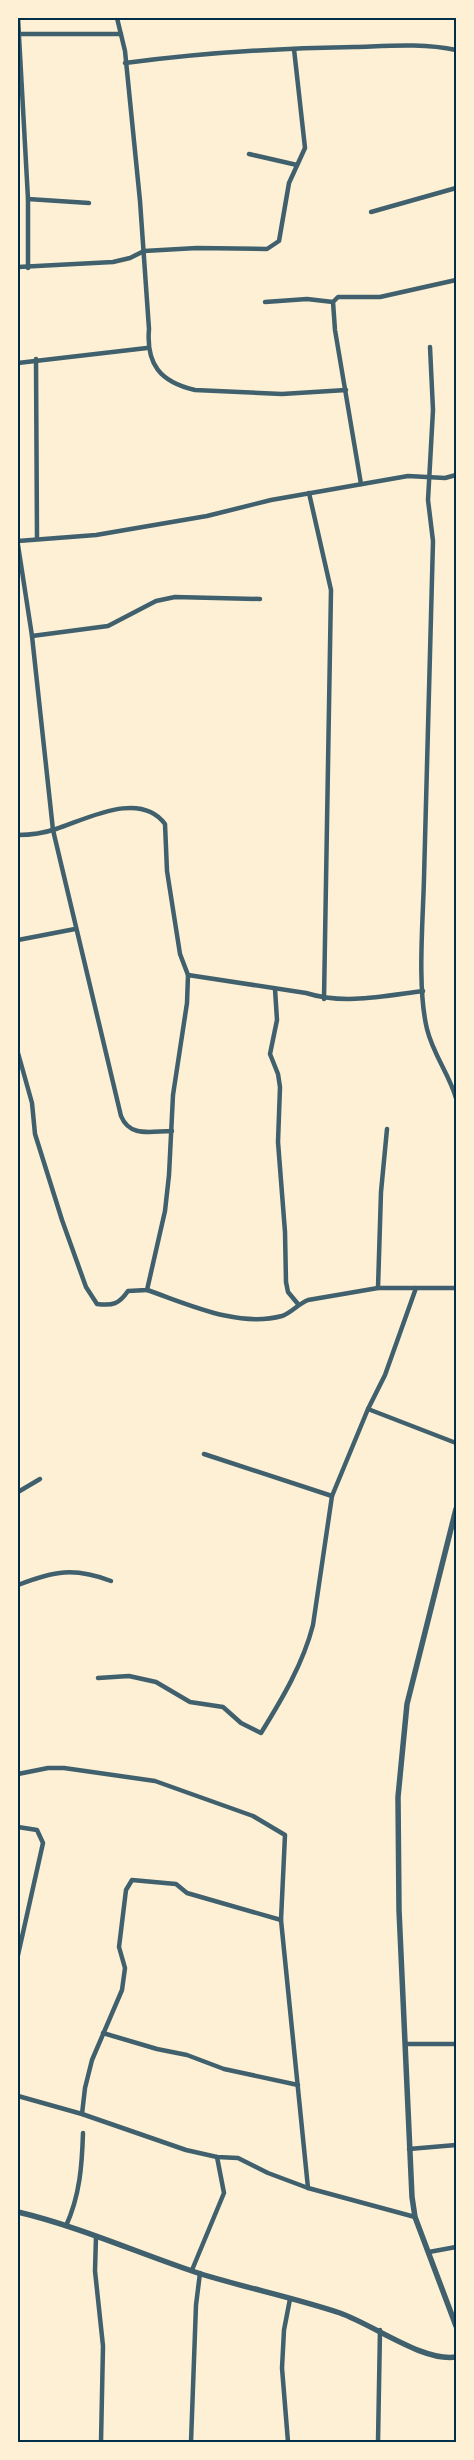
<svg xmlns="http://www.w3.org/2000/svg" width="474" height="2460" viewBox="0 0 474 2460" font-family="'Space Grotesk',sans-serif">
<style>
.lines{fill:none;stroke-linecap:round;stroke-linejoin:round}
.minor{stroke:#3f606c;stroke-width:4.5}
.tertiary{stroke:#3f606c;stroke-width:5.5}
.neatline{fill:none;stroke:#003049;stroke-width:2}
</style>
<rect width="100%" height="100%" fill="#fdf0d5"/>
<g class="lines">
<g class="minor">
<path d="M18 18 28 199V268"/>
<path d="M117 18 125 51 140 201 149 329C146 364 160 382 195 390L282 394 346 390"/>
<path d="M18 34H121"/>
<path d="M125 63C201 53 277 48 354 47 388 46 423 43 456 50"/>
<path d="M249 154 297 165"/>
<path d="M28 199 89 203"/>
<path d="M371 212 456 188"/>
<path d="M18 267 113 262 130 258 144 251 197 248 267 249 279 241 289 183 305 148 294 49"/>
<path d="M265 302 307 299 333 302"/>
<path d="M430 347 433 410 428 500 433 541C429 654 426 766 424 878 423 921 417 988 427 1029 433 1054 449 1074 456 1098"/>
<path d="M36 359 37 538"/>
<path d="M18 363 147 348"/>
<path d="M361 484 335 330 333 302 338 297H380L456 280"/>
<path d="M309 493 331 590 324 999"/>
<path d="M18 541 96 535 166 523 207 516 271 500 408 476 445 478 456 475"/>
<path d="M18 545 32 636 53 830 121 1116C130 1138 151 1131 172 1131"/>
<path d="M32 636 108 626 156 601 175 597 260 599"/>
<path d="M18 835C30 835 44 833 56 829 87 819 140 790 165 824L167 871 180 954 188 975 187 1003 173 1095 169 1175 165 1211 147 1290 128 1291C119 1304 113 1306 97 1304L86 1287 62 1220 35 1134 32 1103 18 1053"/>
<path d="M18 940 75 929"/>
<path d="M188 975 306 993C344 1005 384 996 423 991"/>
<path d="M275 989 277 1020 270 1054 278 1074 280 1087 278 1142 285 1232 286 1282 288 1292 298 1304"/>
<path d="M378 1288 381 1192 387 1129"/>
<path d="M147 1290C188 1304 238 1328 282 1316 291 1313 298 1304 308 1300L378 1288H456"/>
<path d="M368 1409 456 1443"/>
<path d="M204 1454 332 1496"/>
<path d="M18 1492 40 1479"/>
<path d="M18 1585C54 1571 74 1567 111 1581"/>
<path d="M98 1678 129 1676 156 1682 190 1702 223 1707 241 1723 261 1733C282 1699 303 1664 313 1625L332 1496 368 1409 385 1375 416 1288"/>
<path d="M18 1774 48 1768H64L155 1781 253 1816 285 1835 281 1920 308 2188"/>
<path d="M18 1827 37 1830 43 1843 18 1955"/>
<path d="M103 2033 157 2049 187 2055 224 2069 298 2085"/>
<path d="M406 2044H456"/>
<path d="M18 2096 82 2114 186 2150 217 2157 238 2158 268 2173 308 2188 415 2217"/>
<path d="M82 2114 85 2088 92 2060 122 1990 125 1968 119 1947 126 1890 132 1880 176 1884 187 1893 281 1920"/>
<path d="M409 2149 456 2145"/>
<path d="M66 2226C80 2195 82 2165 83 2133"/>
<path d="M96 2236 95 2271 103 2346 101 2442"/>
<path d="M429 2252 456 2247"/>
<path d="M192 2270 224 2193 217 2157"/>
<path d="M191 2442 196 2305 200 2273"/>
<path d="M288 2442 282 2368 284 2330 290 2299"/>
<path d="M378 2442 380 2330"/>
</g>
<g class="tertiary">
<path d="M456 1509 407 1704 398 1797 399 1910 412 2197 415 2217 456 2326"/>
<path d="M18 2212C81 2227 140 2254 201 2274 247 2288 295 2298 340 2313 374 2325 423 2362 456 2357"/>
</g>
</g>
<rect width="474" height="2460" fill="none" stroke="#fdf0d5" stroke-width="38"/>
<rect x="19" y="19" width="436" height="2422" class="neatline"/>
</svg>
